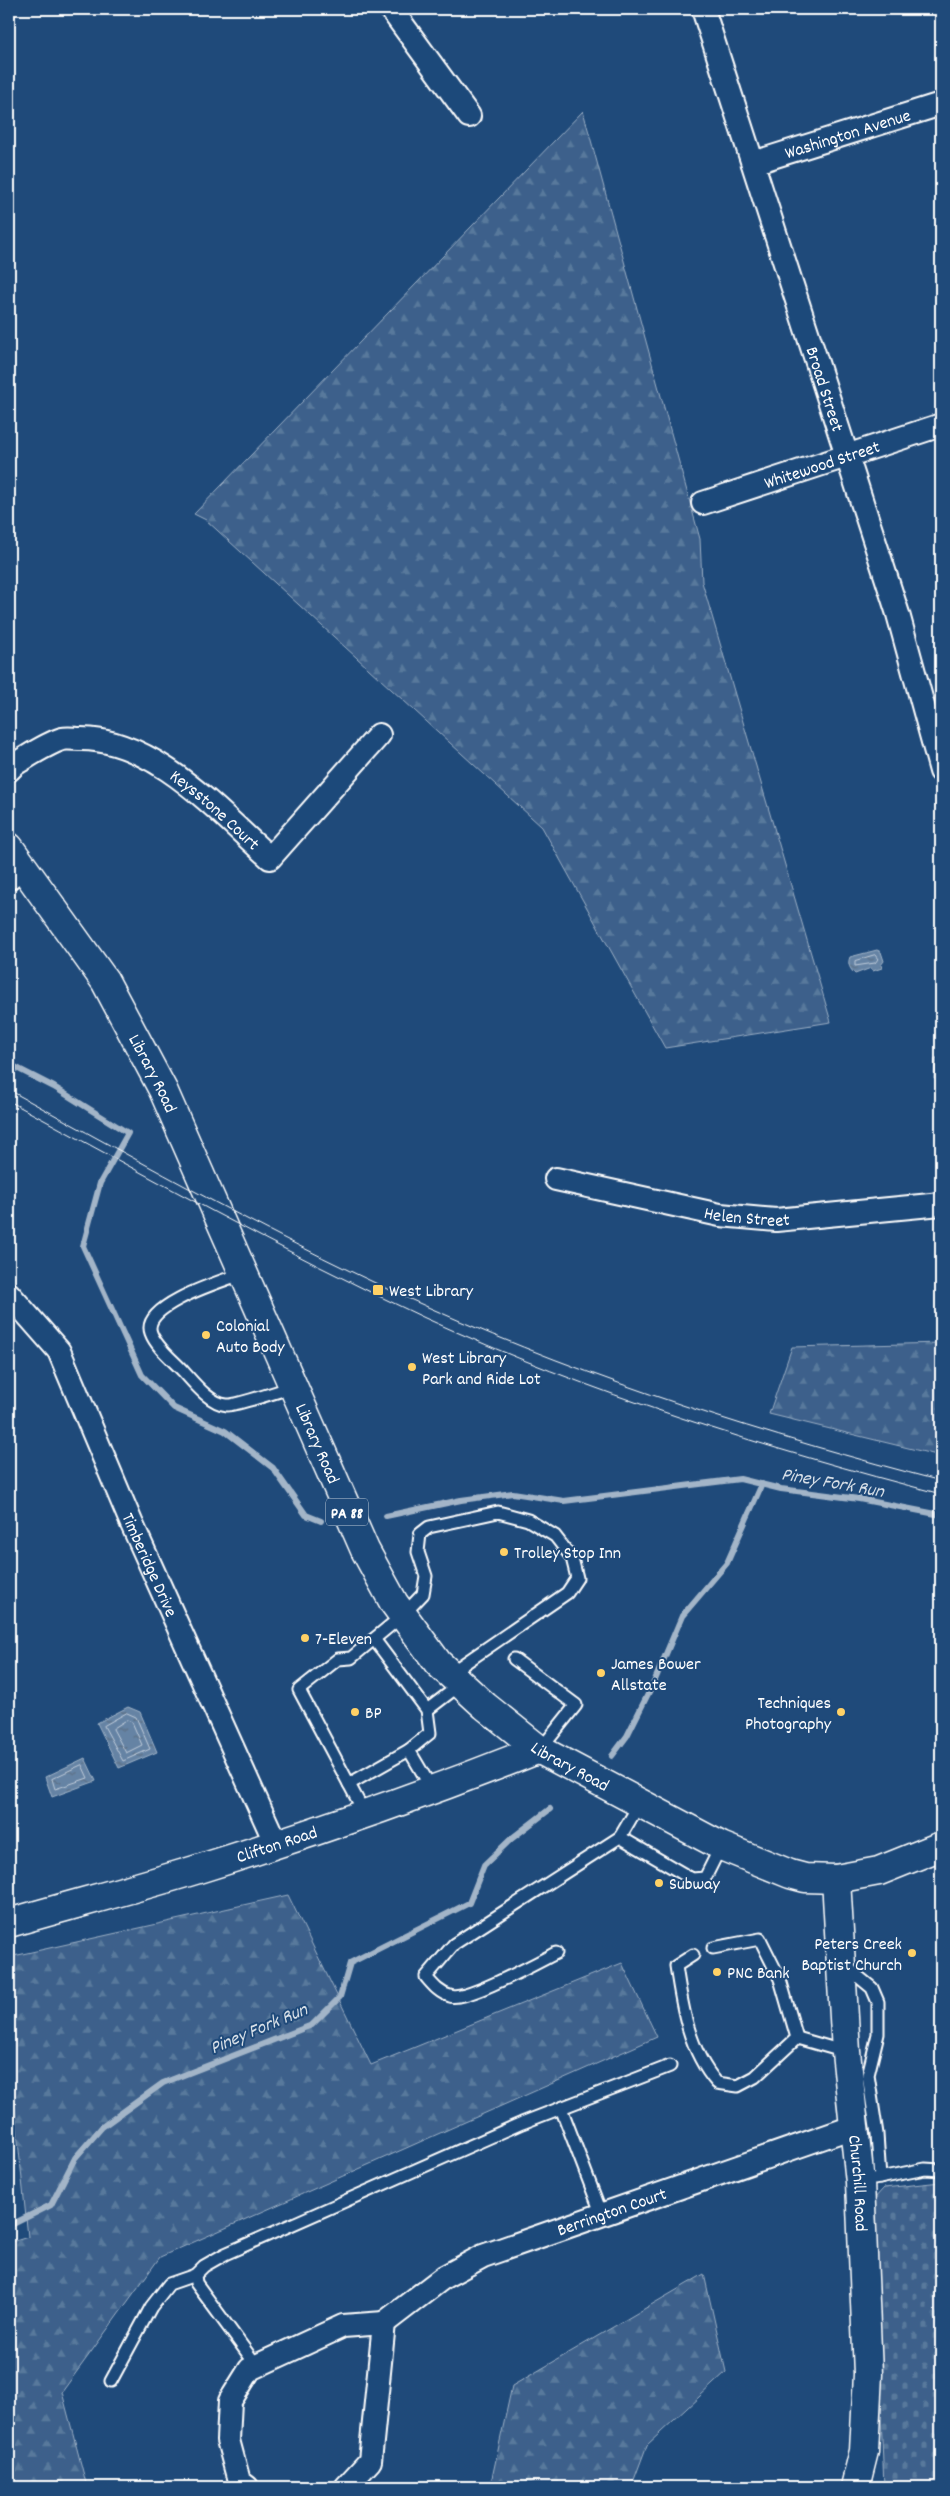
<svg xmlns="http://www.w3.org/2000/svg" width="950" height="2496" viewBox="0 0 950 2496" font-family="Dekko,sans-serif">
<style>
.forest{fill:url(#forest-firs);stroke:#9eb0c5}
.cemetery{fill:url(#cemetery-stones);stroke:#9eb0c5}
.water{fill:url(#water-ripples);stroke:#a3b5c8}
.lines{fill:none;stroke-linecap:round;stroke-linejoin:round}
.shore{stroke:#c1cddb;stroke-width:1}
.stream{stroke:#a3b5c8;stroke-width:6}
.service-casing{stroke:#fff;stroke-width:15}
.minor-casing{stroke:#fff;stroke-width:26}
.tertiary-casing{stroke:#fff;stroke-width:31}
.secondary-casing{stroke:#fff;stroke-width:31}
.primary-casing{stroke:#fff;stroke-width:31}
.service{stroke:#1f4a7a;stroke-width:11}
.minor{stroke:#1f4a7a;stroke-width:22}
.tertiary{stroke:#1f4a7a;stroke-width:28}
.secondary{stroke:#1f4a7a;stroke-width:28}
.primary{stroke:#1f4a7a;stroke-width:28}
.tram{stroke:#fff;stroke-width:1}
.poi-dot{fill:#ffd166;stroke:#1f4a7a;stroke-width:2}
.labels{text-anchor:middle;stroke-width:4;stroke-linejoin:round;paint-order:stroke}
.shield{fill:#1f4a7a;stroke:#bcc9d7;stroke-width:1}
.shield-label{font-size:16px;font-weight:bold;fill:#fff}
.street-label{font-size:18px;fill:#fff;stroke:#1f4a7a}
.poi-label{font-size:18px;fill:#fff;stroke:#1f4a7a;text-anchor:start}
.water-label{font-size:19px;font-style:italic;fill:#d8e0e8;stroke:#1f4a7a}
</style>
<defs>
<pattern id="forest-firs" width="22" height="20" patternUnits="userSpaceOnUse" patternTransform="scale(1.25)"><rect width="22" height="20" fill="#3c618b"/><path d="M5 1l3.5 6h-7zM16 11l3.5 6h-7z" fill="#59799c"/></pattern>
<pattern id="cemetery-stones" width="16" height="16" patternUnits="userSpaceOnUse" patternTransform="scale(1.25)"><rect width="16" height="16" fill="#3c618b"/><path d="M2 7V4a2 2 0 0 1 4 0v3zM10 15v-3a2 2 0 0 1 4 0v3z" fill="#59799c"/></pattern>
<pattern id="water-ripples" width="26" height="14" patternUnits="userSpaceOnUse" patternTransform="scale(1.25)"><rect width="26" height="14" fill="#6583a4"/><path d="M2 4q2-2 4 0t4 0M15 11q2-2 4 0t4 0" fill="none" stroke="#5b6d81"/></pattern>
</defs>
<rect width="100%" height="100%" fill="#1f4a7a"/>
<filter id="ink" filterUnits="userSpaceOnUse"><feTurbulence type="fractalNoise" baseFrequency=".02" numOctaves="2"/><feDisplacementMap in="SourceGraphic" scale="10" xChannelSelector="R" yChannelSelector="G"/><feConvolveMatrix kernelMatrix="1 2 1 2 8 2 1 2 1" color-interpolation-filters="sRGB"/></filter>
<g filter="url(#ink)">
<g class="forest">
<path d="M583 111 700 539 702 582 831 1022 665 1048 542 827 206 520 194 514Z"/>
<path d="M941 1343V1456L769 1414 792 1347Z"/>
<path d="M288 1895 371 2065 622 1963 657 2037 160 2257 62 2392 87 2487H9V2243L28 2237 9 2054V1957Z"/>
<path d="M704 2274 726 2372 647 2445 632 2485 633 2487H490L512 2386Z"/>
</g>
<path class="cemetery" d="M941 2182V2487H884L872 2201 884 2188Z"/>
<g class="water">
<path d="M877 950 881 952 884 961 881 965 882 968 873 971 871 968 855 974C850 969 847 964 850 957Z"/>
<path d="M935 1058H941V1079H934Z"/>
<path d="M128 1707 140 1712 157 1752 119 1768 97 1723Z"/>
<path d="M85 1758 96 1781 52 1797 45 1777Z"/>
</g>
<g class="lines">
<g class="shore">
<path d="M875 955 878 959 875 963 855 966V961Z"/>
<path d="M127 1713 136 1717 150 1749 123 1761 104 1726Z"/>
<path d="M127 1720 132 1722 142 1745 126 1753 113 1729Z"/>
<path d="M82 1765 88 1778 55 1789 52 1779Z"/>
</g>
<g class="stream">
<path d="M9 1064 54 1087 128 1133 100 1183 83 1246 142 1375 174 1408 225 1431 273 1468 306 1515 321 1521"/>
<path d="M386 1516 461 1500 513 1493 564 1501 740 1479 781 1489 859 1499 941 1515"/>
<path d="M612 1756 627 1736 655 1680 682 1616 727 1563 762 1484"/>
<path d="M9 2226 51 2205 75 2158 102 2127 163 2083 312 2025 340 1997 350 1963 469 1903 484 1865 511 1839 550 1809"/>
</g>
<defs>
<g id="service">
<path d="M244 1273C225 1280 140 1305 151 1333 156 1347 173 1360 183 1371 193 1382 210 1404 227 1405 235 1406 282 1390 293 1387"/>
<path d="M374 1639 427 1710 430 1733 409 1750"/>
<path d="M514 1659 576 1705 540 1750"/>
<path d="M427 1710 461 1684"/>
<path d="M349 1784 409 1750 432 1789"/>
<path d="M365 1814 299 1690 338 1659 351 1658 403 1615 423 1594 426 1576 418 1552 420 1534 429 1527 498 1512 528 1520 555 1536 572 1558 577 1578 567 1593 449 1674"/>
<path d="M620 1837 692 1879 705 1878 721 1846"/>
<path d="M556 1953C538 1962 466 2002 450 1996 439 1993 433 1985 426 1977L454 1944 620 1837 640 1803"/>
<path d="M693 1955 676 1966C682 2007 689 2051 717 2083L738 2086 755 2077 797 2038 780 1979 760 1939 713 1948"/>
<path d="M843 1964 872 1988 878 2002V2034L868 2075 877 2134 880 2178"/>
<path d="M797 2038 846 2052"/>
<path d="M561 2108 602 2215"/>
<path d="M874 2179 925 2169 941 2170"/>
<path d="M257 2366 196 2283 195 2275 204 2266 225 2254 522 2123 670 2066"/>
<path d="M111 2381 151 2307 169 2284 195 2275"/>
</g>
<g id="minor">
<path d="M391 9 469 116"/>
<path id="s1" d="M703 9 898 614 941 771"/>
<path id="s2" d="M753 163 941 104"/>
<path id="s3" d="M703 503 941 425"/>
<path id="s4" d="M9 770 15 764C29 756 46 744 62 739 67 738 75 739 81 739 155 739 218 812 270 858L379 735"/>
<path d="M9 878 22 865"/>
<path id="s5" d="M556 1179 720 1215 776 1220 941 1204"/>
<path id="s6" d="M9 1294 59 1351 131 1522 276 1844"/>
<path id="s7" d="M384 2323 444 2277 483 2256 853 2127"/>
<path d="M247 2487 239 2481 228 2440 230 2401 250 2369 343 2326 384 2323 370 2461 346 2487"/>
</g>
<g id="tertiary">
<path id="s8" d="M836 1879 846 2052 860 2182 868 2374 864 2451 855 2487"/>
</g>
<g id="secondary">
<path id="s9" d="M9 1923C71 1905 133 1889 195 1870 311 1834 426 1794 539 1749"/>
</g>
<g id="primary">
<path id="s10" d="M9 847 105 981 163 1090 365 1550 394 1603 438 1663 485 1706 540 1750 721 1846 790 1874 805 1878 836 1879 879 1871 941 1846"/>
</g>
</defs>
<use href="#service" class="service-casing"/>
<use href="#minor" class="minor-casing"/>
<use href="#tertiary" class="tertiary-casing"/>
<use href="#secondary" class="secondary-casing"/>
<use href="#primary" class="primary-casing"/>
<use href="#service" class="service"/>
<use href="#minor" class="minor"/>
<use href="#tertiary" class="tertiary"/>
<use href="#secondary" class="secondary"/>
<use href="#primary" class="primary"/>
<g class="tram">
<path d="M9 1090C147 1165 285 1244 430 1308 595 1381 767 1436 941 1481"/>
<path d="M9 1101C146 1175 283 1252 425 1318 590 1393 766 1449 941 1494"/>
</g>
</g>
</g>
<g class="poi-dot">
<rect x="372" y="1284" width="12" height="12" rx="2.5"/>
<circle cx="206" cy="1335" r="5"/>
<circle cx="412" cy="1367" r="5"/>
<circle cx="504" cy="1552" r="5"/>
<circle cx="305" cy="1638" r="5"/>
<circle cx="601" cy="1673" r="5"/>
<circle cx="355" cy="1712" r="5"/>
<circle cx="841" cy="1712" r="5"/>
<circle cx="659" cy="1883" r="5"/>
<circle cx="912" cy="1953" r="5"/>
<circle cx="717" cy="1972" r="5"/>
</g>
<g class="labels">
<rect class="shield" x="326" y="1498.5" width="42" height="27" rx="4"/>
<g class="shield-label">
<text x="347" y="1518">PA 88</text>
</g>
<g class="street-label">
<text dy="6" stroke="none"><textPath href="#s2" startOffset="99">Washington Avenue</textPath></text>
<text dy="6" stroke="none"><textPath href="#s1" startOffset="399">Broad Street</textPath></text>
<text dy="6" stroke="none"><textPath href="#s3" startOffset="125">Whitewood Street</textPath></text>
<text dy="6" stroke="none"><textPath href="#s4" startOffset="236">Keysstone Court</textPath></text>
<text dy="6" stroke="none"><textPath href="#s10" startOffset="269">Library Road</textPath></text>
<text dy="6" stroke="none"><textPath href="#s5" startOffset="195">Helen Street</textPath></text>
<text dy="6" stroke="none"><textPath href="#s10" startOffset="674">Library Road</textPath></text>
<text dy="6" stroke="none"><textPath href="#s6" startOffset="308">Timberidge Drive</textPath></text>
<text dy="6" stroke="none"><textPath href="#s10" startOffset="1094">Library Road</textPath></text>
<text dy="6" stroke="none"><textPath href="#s9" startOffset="279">Clifton Road</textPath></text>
<text dy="6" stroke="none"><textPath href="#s8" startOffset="305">Churchill Road</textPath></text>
<text dy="6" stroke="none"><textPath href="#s7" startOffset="256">Berrington Court</textPath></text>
</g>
<g class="poi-label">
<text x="389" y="1296">West Library</text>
<text x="216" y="1331">Colonial<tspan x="216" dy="21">Auto Body</tspan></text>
<text x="422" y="1363">West Library<tspan x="422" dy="21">Park and Ride Lot</tspan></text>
<text x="514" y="1558">Trolley Stop Inn</text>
<text x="315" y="1644">7-Eleven</text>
<text x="611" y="1669">James Bower<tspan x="611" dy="21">Allstate</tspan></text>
<text x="831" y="1708" text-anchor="end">Techniques<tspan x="831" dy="21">Photography</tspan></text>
<text x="365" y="1718">BP</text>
<text x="669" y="1889">Subway</text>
<text x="902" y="1949" text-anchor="end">Peters Creek<tspan x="902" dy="21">Baptist Church</tspan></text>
<text x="727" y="1978">PNC Bank</text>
</g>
<g class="water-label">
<text transform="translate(833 1481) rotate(10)" y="7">Piney Fork Run</text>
<text transform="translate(258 2027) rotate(-23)" y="7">Piney Fork Run</text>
</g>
</g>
<rect width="950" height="2496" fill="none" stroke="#1f4a7a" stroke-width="30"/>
<rect x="15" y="15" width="920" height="2466" fill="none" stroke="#fff" stroke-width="2" filter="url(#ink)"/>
</svg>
